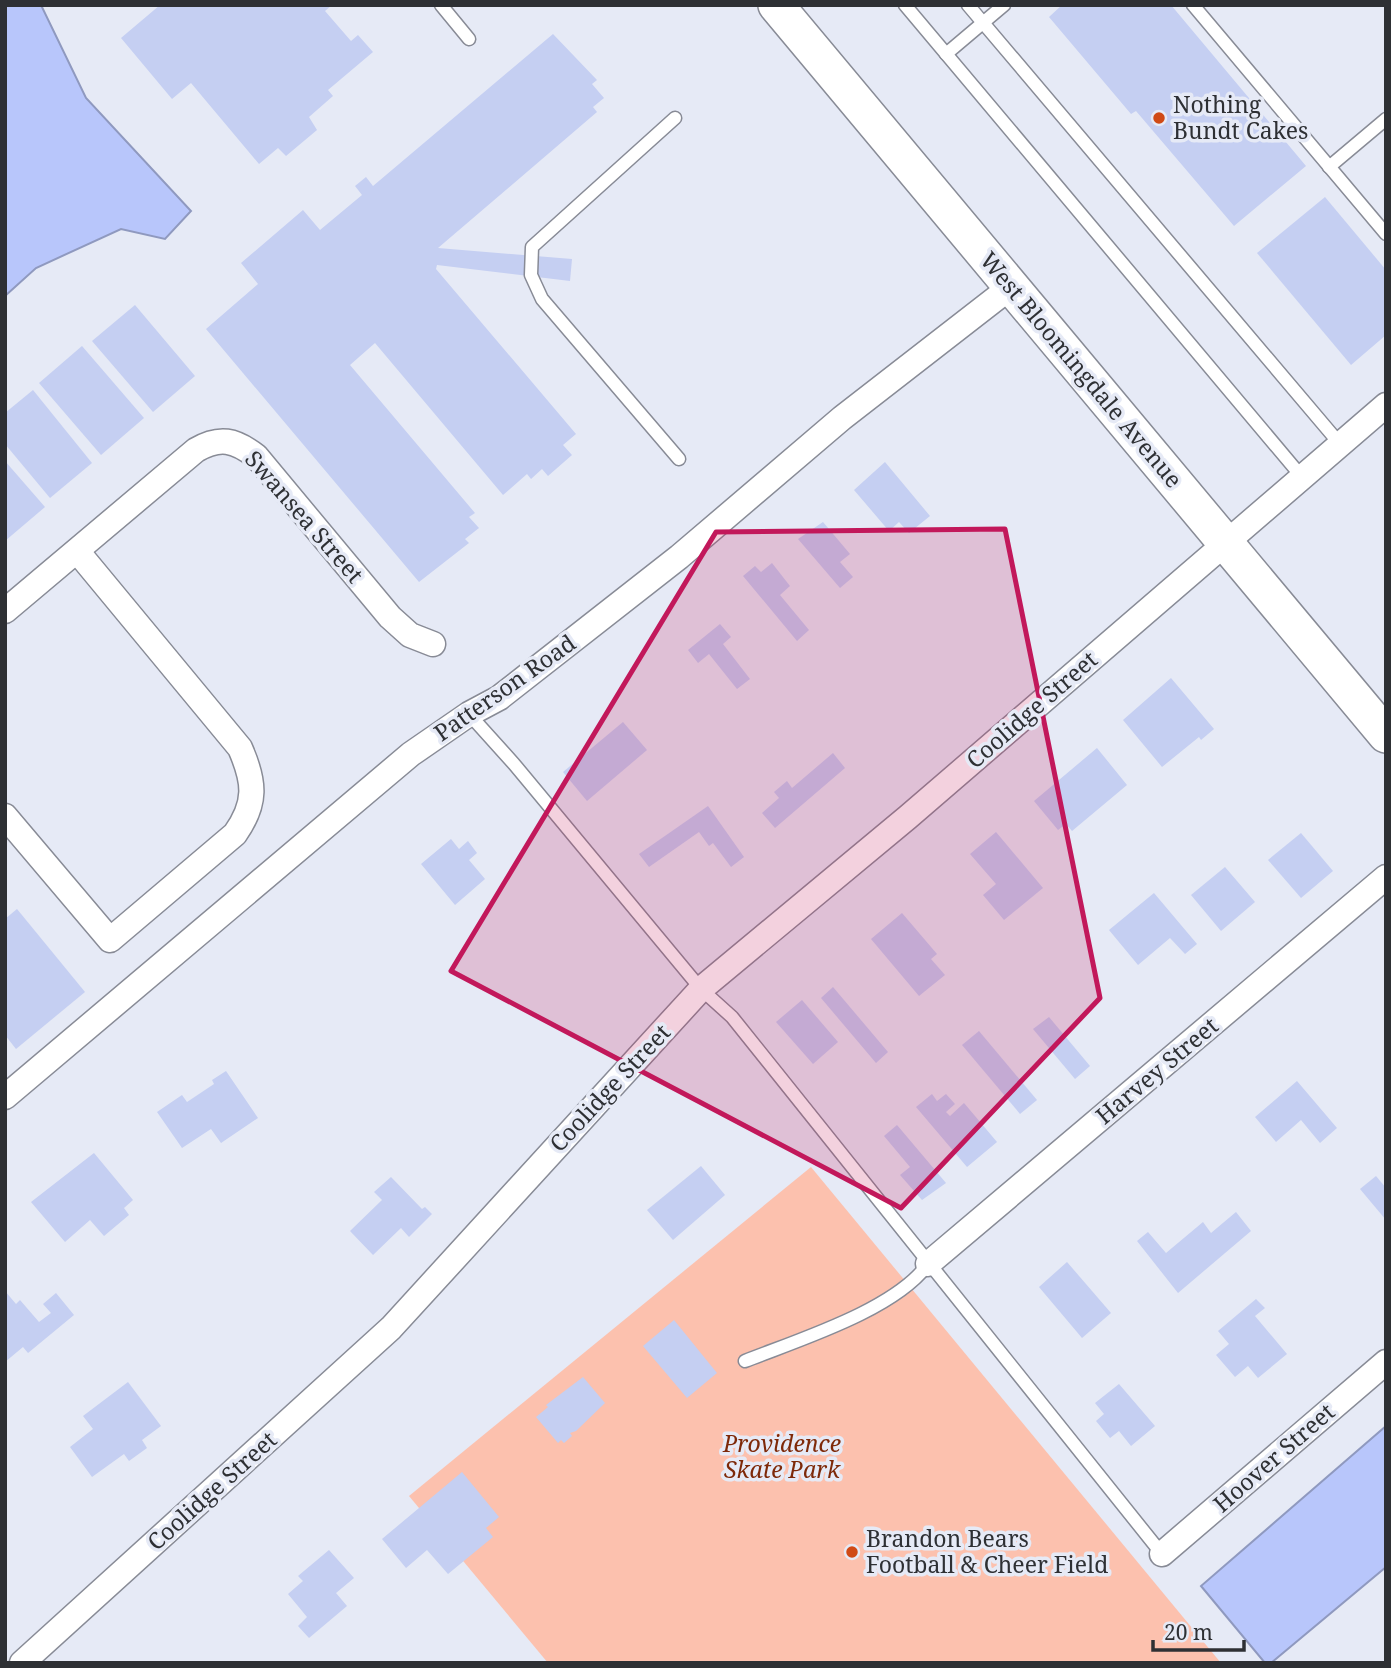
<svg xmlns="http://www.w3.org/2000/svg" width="1391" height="1668" viewBox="0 0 1391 1668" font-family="'Noto Serif',serif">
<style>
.green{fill:#fcc1ae}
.water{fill:#b8c6fb;stroke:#8f99bf;stroke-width:2}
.building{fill:#c5cff2}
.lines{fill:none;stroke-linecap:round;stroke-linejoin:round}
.service-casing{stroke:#888b96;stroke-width:15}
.minor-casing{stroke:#888b96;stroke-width:27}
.secondary-casing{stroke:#888b96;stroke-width:38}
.service{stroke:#fff;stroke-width:12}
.minor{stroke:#fff;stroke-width:24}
.secondary{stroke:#fff;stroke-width:35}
.marked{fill:#c2185b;fill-opacity:0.2;stroke:#c2185b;stroke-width:5;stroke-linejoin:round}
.poi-dot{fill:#d04a16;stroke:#e6eaf6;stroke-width:2.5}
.labels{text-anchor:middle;stroke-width:7;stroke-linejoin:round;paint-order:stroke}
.poi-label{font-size:23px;fill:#2e3034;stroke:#e6eaf6;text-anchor:start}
.street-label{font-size:23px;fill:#2e3034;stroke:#e6eaf6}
.park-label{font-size:23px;font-style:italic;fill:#7e2909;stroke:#e6eaf6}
</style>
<rect width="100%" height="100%" fill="#e6eaf6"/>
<path class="green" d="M811 1167 1221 1663H548L409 1496Z"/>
<g class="water">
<path d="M5 5H41L86 98 191 211 165 239 121 229 36 268 5 296Z"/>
<path d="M1386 1426V1567L1271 1663H1265L1201 1586Z"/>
</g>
<g class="building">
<path d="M160 5H332L325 11 351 41 358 35 373 52 328 90 333 96 309 117 317 130 286 156 278 148 259 164 191 83 172 99 121 38Z"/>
<path d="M1062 5H1171L1306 166 1234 226 1136 111 1131 114 1049 17Z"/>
<path d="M553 34 597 80 592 84 604 98 593 107 597 112 438 248 572 259 570 281 437 265 436 269 576 434 563 445 572 455 548 476 542 469 531 479 527 474 503 495 375 343 350 365 475 513 469 517 479 528 465 539 469 543 419 582 206 329 258 284 241 263 303 210 320 230 362 195 355 186 366 177 373 186Z"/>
<path d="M1325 197 1386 270V335L1351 365 1257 253Z"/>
<path d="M135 305 195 376 153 412 92 341Z"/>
<path d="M82 346 144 418 101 455 39 383Z"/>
<path d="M33 390 92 463 50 498 5 444V413Z"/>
<path d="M5 461 45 507 5 541Z"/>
<path d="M885 462 930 516 909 533 899 522 889 531 854 490Z"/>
<path d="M823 522 850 554 840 562 853 577 840 588 798 539Z"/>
<path d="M772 563 790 586 780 595 809 630 797 641 743 576 755 566 761 572Z"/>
<path d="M720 624 731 637 723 644 750 679 737 689 709 654 698 663 688 650Z"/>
<path d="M1171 678 1214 729 1201 740 1199 737 1162 767 1123 720Z"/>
<path d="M623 722 647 750 587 801 563 772Z"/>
<path d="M1097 748 1127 785 1072 831 1066 824 1058 830 1034 801Z"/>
<path d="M833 753 845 768 775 828 762 813 779 798 774 792 787 781 792 788Z"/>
<path d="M708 806 744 857 731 867 713 843 709 846 699 832 649 867 639 854Z"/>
<path d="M996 832 1043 888 1004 920 983 895 996 884 970 854Z"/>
<path d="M1301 833 1333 871 1301 898 1268 860Z"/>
<path d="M451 839 459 849 468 841 477 853 469 860 485 879 455 905 421 864Z"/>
<path d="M1225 867 1255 902 1221 931 1191 895Z"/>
<path d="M1154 893 1197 944 1185 954 1170 938 1138 965 1109 930Z"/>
<path d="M17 909 85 992 16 1049 5 1035V919Z"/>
<path d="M902 913 937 954 931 959 945 975 919 996 871 939Z"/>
<path d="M833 987 888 1052 876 1063 821 998Z"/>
<path d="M802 1000 838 1042 813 1064 776 1022Z"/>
<path d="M1049 1017 1090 1066 1075 1079 1033 1029Z"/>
<path d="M979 1031 1037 1100 1020 1114 962 1045Z"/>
<path d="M226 1071 258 1118 221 1143 211 1129 182 1148 157 1112 182 1095 187 1102 214 1084 212 1080Z"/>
<path d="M1297 1081 1337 1128 1320 1143 1301 1120 1276 1142 1255 1117Z"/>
<path d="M932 1094 937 1101 946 1094 955 1104 946 1112 950 1116 964 1103 997 1142 967 1167 916 1107Z"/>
<path d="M897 1125 946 1183 922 1200 900 1175 910 1167 884 1136Z"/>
<path d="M94 1153 133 1200 124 1208 129 1215 104 1236 90 1220 65 1242 31 1202Z"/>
<path d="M701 1166 725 1195 673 1240 647 1210Z"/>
<path d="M1376 1176 1386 1188V1220L1360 1189Z"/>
<path d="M391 1177 422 1209 425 1207 432 1214 409 1237 401 1228 373 1255 350 1231 382 1200 374 1192Z"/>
<path d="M1236 1212 1251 1231 1178 1293 1137 1241 1148 1232 1166 1253 1203 1222 1211 1233Z"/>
<path d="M1067 1262 1111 1313 1082 1338 1039 1287Z"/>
<path d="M5 1291 16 1304 20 1300 39 1322 51 1313 43 1304 56 1293 74 1315 28 1353 23 1347 5 1362Z"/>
<path d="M1256 1299 1265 1308 1255 1316 1287 1354 1258 1378 1248 1366 1235 1377 1216 1355 1229 1344 1218 1331Z"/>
<path d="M674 1320 717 1373 687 1398 643 1346Z"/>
<path d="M583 1377 605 1403 576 1431 570 1433 572 1436 564 1443 561 1440 558 1443 536 1417 548 1407 546 1405Z"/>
<path d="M128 1382 161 1426 142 1440 147 1448 129 1461 124 1454 92 1477 70 1447 93 1429 83 1416Z"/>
<path d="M1119 1384 1155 1426 1131 1446 1119 1431 1110 1438 1096 1421 1104 1414 1095 1403Z"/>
<path d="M462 1472 499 1517 486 1528 493 1537 448 1574 427 1550 406 1568 382 1539Z"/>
<path d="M329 1550 354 1578 336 1593 347 1606 309 1638 298 1626 307 1617 288 1594 303 1581 298 1576Z"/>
</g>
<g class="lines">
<defs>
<g id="service">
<path d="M441 5 469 39"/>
<path d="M905 5 1302 477"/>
<path d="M968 5 1340 444"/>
<path d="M1193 5 1386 234"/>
<path d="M946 54 1004 5"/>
<path d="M675 118 532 247 531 275 542 299 679 459"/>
<path d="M1329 167 1386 119"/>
<path d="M469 714 514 764 701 989 732 1017 1162 1554"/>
<path d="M745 1361C798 1340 895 1310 928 1264"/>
</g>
<g id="minor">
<path d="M5 611 196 450C220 436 235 440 256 456L390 617 410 635 433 644"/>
<path d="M5 816 110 940 235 834C257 803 255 782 240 748L77 551"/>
<path d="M5 1097 411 754 469 714 499 698 679 557 842 418 1012 286"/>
<path d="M928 1264 1386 877"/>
<path d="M1162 1554 1386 1362"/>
<path d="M22 1663 391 1328 701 989 908 817 1386 405"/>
</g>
<path id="secondary" d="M776 5 1386 735"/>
</defs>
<use href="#service" class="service-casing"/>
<use href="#minor" class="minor-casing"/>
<use href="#secondary" class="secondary-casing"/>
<use href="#service" class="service"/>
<use href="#minor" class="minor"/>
<use href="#secondary" class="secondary"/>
</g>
<path class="marked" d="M1005 529 1100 998 901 1208 451 971 716 532Z"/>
<g class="poi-dot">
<circle cx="1159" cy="118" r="7"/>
<circle cx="852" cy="1552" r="7"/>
</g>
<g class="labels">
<g class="poi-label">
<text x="1173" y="113">Nothing<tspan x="1173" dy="26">Bundt Cakes</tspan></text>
<text x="866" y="1547">Brandon Bears<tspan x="866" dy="26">Football &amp; Cheer Field</tspan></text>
</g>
<g class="street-label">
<text transform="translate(1081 370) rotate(50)" y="8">West Bloomingdale Avenue</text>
<text transform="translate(304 517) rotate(49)" y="8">Swansea Street</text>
<text transform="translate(505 688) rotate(-35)" y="8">Patterson Road</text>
<text transform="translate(1032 710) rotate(-41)" y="8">Coolidge Street</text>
<text transform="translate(1157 1071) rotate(-40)" y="8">Harvey Street</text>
<text transform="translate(610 1088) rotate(-47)" y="8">Coolidge Street</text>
<text transform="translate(1274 1458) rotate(-41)" y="8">Hoover Street</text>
<text transform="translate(212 1491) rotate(-42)" y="8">Coolidge Street</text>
</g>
<g class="park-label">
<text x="782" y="1452">Providence<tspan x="782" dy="26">Skate Park</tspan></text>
</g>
</g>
<rect width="1391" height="1668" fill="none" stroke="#2e3034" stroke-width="14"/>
<path d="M1153 1640v10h91v-10" fill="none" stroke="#2e3034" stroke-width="3.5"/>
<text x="1164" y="1640" font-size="21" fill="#2e3034" stroke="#e6eaf6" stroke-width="5" paint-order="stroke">20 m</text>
</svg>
